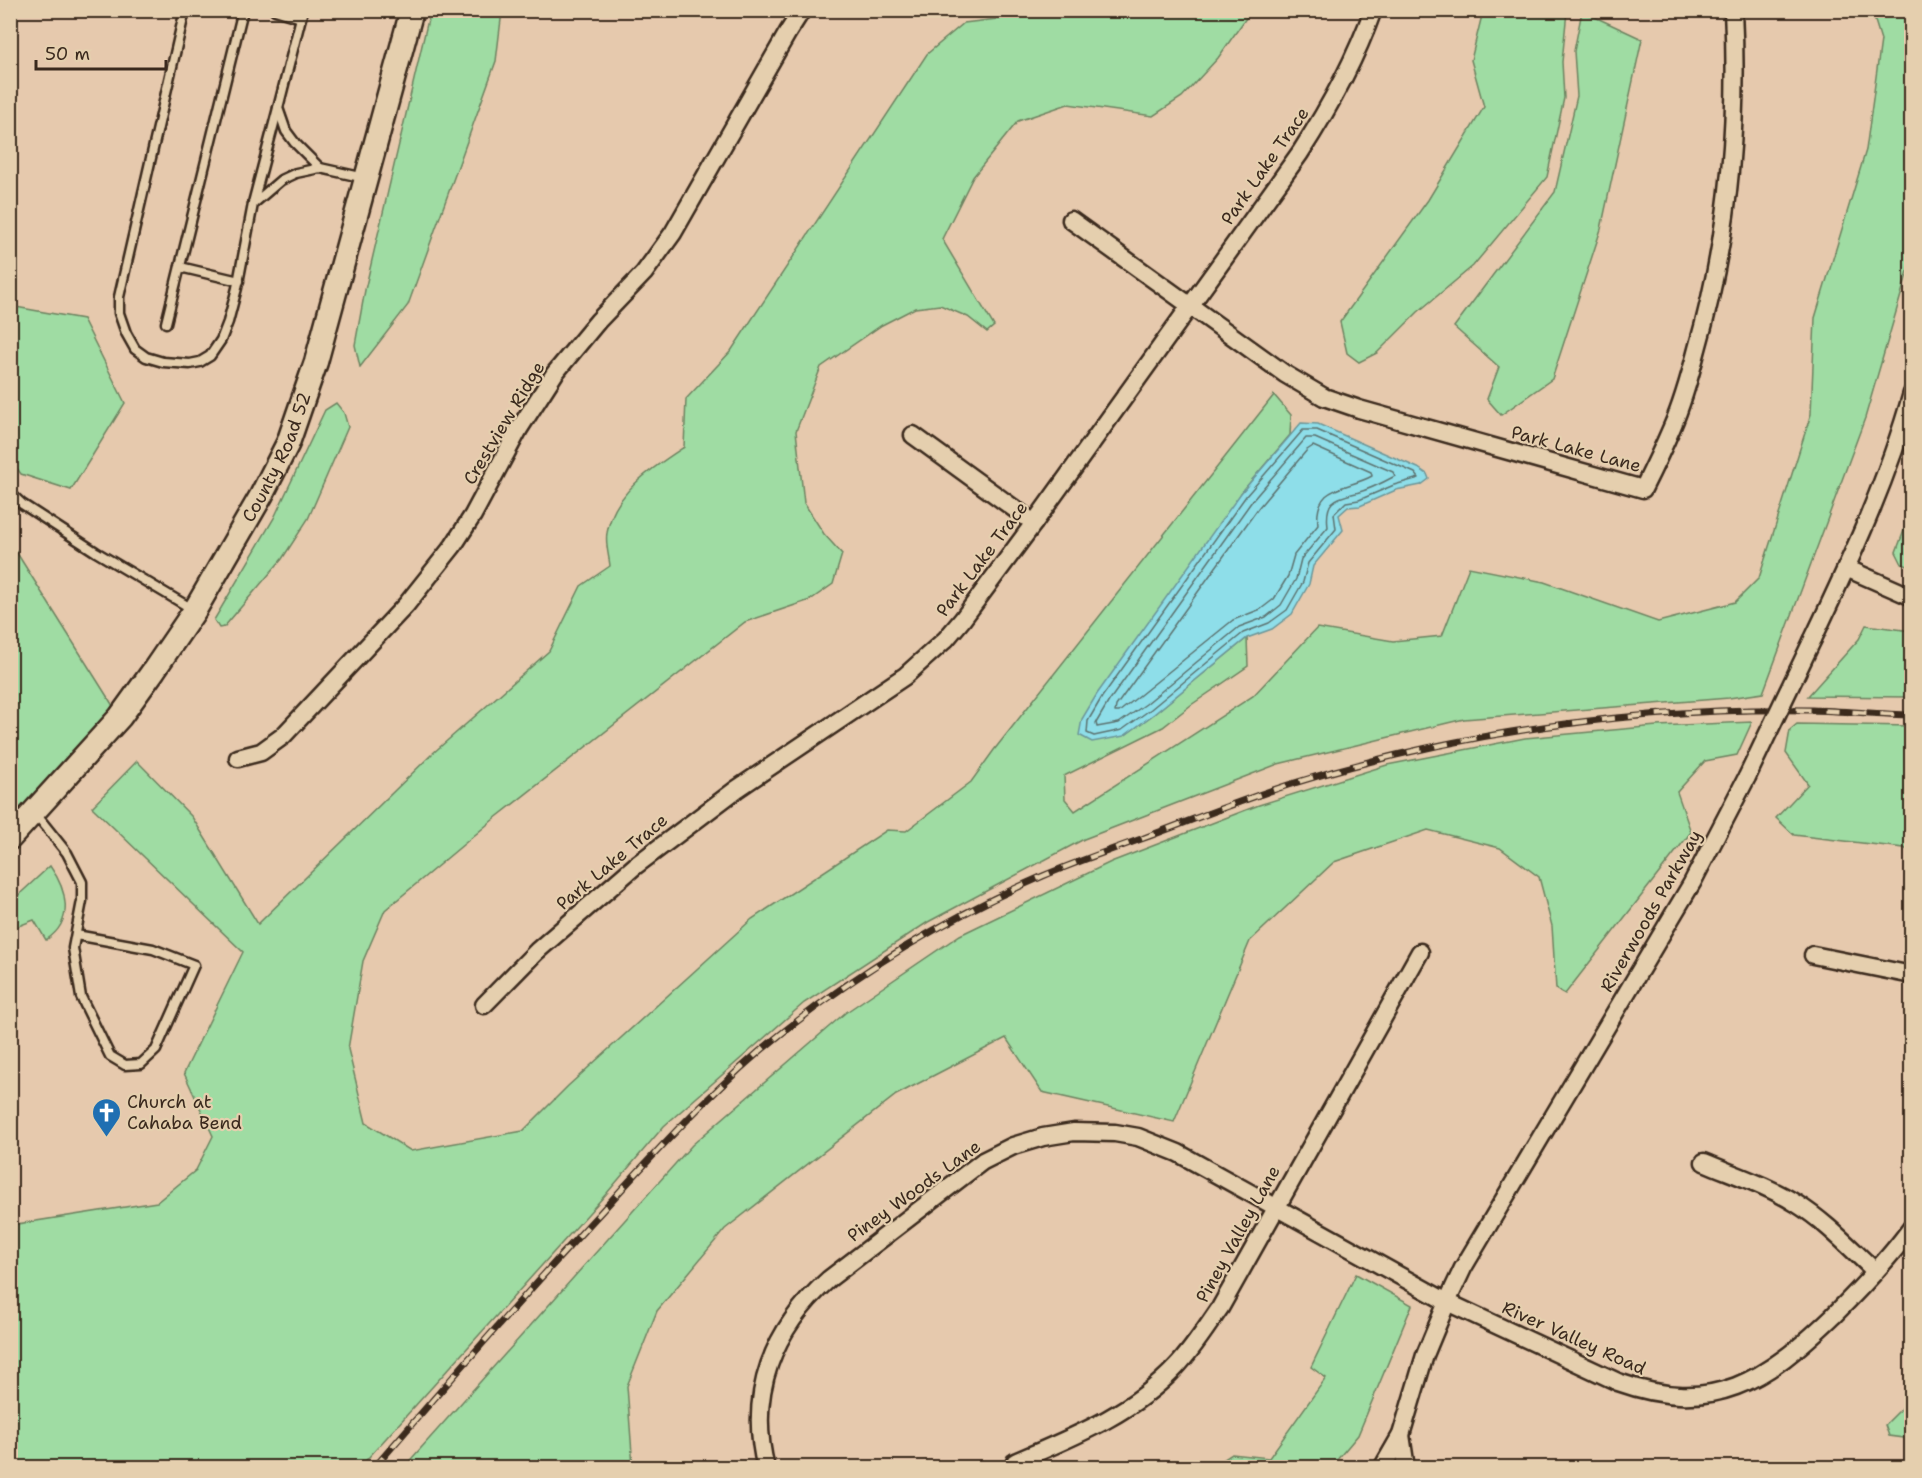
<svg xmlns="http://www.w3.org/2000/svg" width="1922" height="1478" viewBox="0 0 1922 1478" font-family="'Shantell Sans',sans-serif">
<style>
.green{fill:#9fdca3;stroke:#6d8360;stroke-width:1.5}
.water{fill:#8edee9;stroke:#6d9698;stroke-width:1.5}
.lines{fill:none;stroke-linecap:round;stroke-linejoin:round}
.shore{stroke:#5c726f;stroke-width:1.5}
.lane-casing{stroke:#3b2a1e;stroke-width:13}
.street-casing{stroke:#3b2a1e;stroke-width:21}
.secondary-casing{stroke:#3b2a1e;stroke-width:27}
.lane{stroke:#e5cfae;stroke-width:8}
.street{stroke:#e5cfae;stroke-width:16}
.secondary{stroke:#e5cfae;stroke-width:22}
.rail-casing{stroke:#3b2a1e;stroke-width:7}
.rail{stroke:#e5cfae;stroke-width:4.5;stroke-dasharray:14;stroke-linecap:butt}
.street-bridge-casing{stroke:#3b2a1e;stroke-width:21;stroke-linecap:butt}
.street-bridge{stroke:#e5cfae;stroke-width:16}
.labels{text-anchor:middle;stroke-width:4.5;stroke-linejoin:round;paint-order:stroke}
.street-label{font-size:18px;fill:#3b2a1e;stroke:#e5cfae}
.poi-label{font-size:18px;fill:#3b2a1e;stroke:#e5cfae;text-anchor:start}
</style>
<rect width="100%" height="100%" fill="#e6c9ad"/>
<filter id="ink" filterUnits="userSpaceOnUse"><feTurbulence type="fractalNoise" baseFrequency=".0167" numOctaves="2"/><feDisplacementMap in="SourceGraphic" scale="12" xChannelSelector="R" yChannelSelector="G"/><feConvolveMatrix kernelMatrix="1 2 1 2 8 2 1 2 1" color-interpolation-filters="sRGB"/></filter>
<g filter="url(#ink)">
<g class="green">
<path d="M1009 10 1251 11 1218 58 1182 97 1153 116 1068 104 1018 121 973 177 942 239 994 326 987 332 968 317 940 305 915 308 882 325 821 367 796 431 804 503 824 534 842 554 833 584 810 600 745 622 494 819 385 910 363 961 348 1049 366 1123 411 1151 523 1131 568 1086 752 919 887 830 906 831 971 782 994 750 1274 395 1291 415 1290 435 1241 493 1124 736 1154 714 1247 638 1248 666 1191 705 1163 727 1064 776 1065 799 1075 811 1253 696 1317 628 1393 641 1442 636 1469 567 1544 582 1658 622 1735 602 1759 578 1811 414 1815 318 1866 150 1881 40 1872 11H1911L1912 234 1908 271 1865 418 1763 693 1729 698 1464 719 1278 764 1084 839 928 922 804 1003 664 1126 607 1193 360 1467 11 1468V1225L157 1202 196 1170 213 1136 184 1073 243 952 92 807 137 761 192 817 258 924 432 754 549 651 581 586 610 566C609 556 605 543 607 533 614 492 652 468 684 447L686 399 731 351 927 54 964 23 1005 18Z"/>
<path d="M430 11H502L496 61 408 305 360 367 355 345 365 290Z"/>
<path d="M1483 11H1567L1562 62 1564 98 1547 177 1473 266 1418 312 1377 353 1359 362 1347 353 1340 322 1428 200 1484 107 1471 60Z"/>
<path d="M1582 11 1642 39 1601 229 1552 379 1501 415 1487 399 1499 367 1454 327 1555 192 1577 96 1574 51Z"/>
<path d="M10 306 83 319 125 403 71 490 21 474 11 460Z"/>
<path d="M336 403 344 413 348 427 308 519 282 559 224 627 219 628 214 620 274 518 325 410Z"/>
<path d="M1911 512V567L1902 564 1896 552Z"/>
<path d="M10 542 120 717 10 831Z"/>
<path d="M1866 625 1911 631V697L1808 696 1859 639Z"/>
<path d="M1752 722 1737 755 1705 761 1677 792 1691 832 1565 994 1556 989 1552 926 1539 877 1500 848 1428 830 1334 862 1250 941 1174 1122 1042 1092 1006 1038 896 1095 725 1229 657 1311 627 1386 633 1467H404L692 1145 845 1013 960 935 1111 862 1259 805 1387 765 1525 738 1657 726Z"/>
<path d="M1797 724 1911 726V852L1904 848 1794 835 1776 818 1808 784 1786 753 1790 730Z"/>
<path d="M50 866C67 890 75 921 46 940L34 920 11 929V902Z"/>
<path d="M1356 1274 1412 1305 1358 1435 1331 1467H1212L1232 1454 1269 1458 1326 1378 1311 1367Z"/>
<path d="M1911 1399V1439L1889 1436 1885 1425Z"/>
</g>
<path class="water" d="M1301 423 1318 424 1418 468 1427 474 1429 479 1421 485 1396 490 1360 506 1348 507 1339 515 1343 530 1313 566 1309 584 1292 614 1272 629 1247 638 1154 714 1124 736 1092 742 1079 735 1082 719 1097 694 1241 493Z"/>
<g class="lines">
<g class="shore">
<path d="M1303 430H1317L1415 473 1419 478 1394 485 1359 500 1346 502 1334 514 1336 529 1308 563 1303 582 1287 610 1269 623 1243 633 1151 709 1122 730 1094 736 1087 733 1088 721 1102 697 1246 496Z"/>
<path d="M1306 438H1315L1393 472 1395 476C1384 482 1368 490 1356 493 1333 498 1325 502 1328 527L1301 559 1296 579 1281 605 1266 617 1239 627 1146 704 1119 723 1097 727 1096 723 1109 701 1252 501Z"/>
<path d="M1313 446 1371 472 1372 476C1347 490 1314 484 1318 525L1294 555 1288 576 1274 599 1261 609 1233 620 1119 712H1115L1116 706 1259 507 1307 450Z"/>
</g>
<defs>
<g id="lane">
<path d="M185 10 119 297V313L126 333 135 349 146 357 163 362 190 364 200 362 210 356 221 340 228 322 237 288 253 204 281 180 296 173 320 168 365 178"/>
<path d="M275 10 301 18"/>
<path d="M303 10 278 108 286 131 295 143 320 168"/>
<path d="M253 203 278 108"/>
<path d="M180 267 239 281"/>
<path d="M166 323 243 10"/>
<path d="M10 493 22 504 96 552 194 610"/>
<path d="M35 813 67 853 82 882V901L73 948 81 997 110 1056 125 1065 141 1064 156 1050 194 965 153 949 76 935"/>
</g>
<g id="street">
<path d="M1071 220 1285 374 1324 397 1359 409 1643 489C1653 469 1663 448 1672 427 1683 402 1690 376 1697 349 1729 237 1739 127 1733 10"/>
<path d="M913 435 1034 523"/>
<path d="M1846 568 1912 597"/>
<path d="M1813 639C1851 559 1888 479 1912 393"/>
<path d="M238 758 261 752 283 736 406 605 453 546 473 515 519 429 555 373 598 321 644 273 673 233 788 32 802 10"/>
<path d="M1813 955 1912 975"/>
<path d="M484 1005 537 951 635 866 737 789 905 676 946 639 962 620 1034 523 1300 153C1329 108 1355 61 1373 10"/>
<path d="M1704 1162C1735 1175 1769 1186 1797 1204 1826 1222 1850 1248 1875 1271"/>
<path d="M1401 1435 1406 1468"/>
<path d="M1015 1462C1073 1437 1132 1414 1176 1367 1193 1349 1206 1328 1220 1308L1420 952"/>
<path d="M766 1468C747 1393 773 1329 829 1279L983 1161 1013 1146 1043 1137 1074 1132 1115 1133 1138 1137 1178 1153 1447 1302 1618 1382C1714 1416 1765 1381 1833 1316 1861 1288 1889 1259 1912 1227"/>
<path d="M1382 1468 1401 1435 1425 1355 1447 1302 1463 1268 1692 883 1747 777"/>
</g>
<g id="secondary">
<path id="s1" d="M10 838 120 717 154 670 195 610 261 496 288 443 316 362 412 10"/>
</g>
</defs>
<use href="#lane" class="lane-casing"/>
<use href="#street" class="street-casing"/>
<use href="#secondary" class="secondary-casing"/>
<use href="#lane" class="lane"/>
<use href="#street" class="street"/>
<use href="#secondary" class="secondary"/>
<defs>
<path id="rail" d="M374 1468C449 1381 524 1295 602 1211 652 1156 703 1100 760 1051 845 980 941 920 1043 876 1076 862 1110 850 1144 838 1192 820 1239 801 1288 785 1405 748 1528 725 1650 715 1704 711 1759 709 1812 710 1845 711 1878 714 1912 715"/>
</defs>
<use href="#rail" class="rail-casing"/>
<use href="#rail" class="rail"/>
<defs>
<path id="street-bridge" d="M1747 777 1813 639"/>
</defs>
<use href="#street-bridge" class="street-bridge-casing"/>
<use href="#street-bridge" class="street-bridge"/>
</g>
</g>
<defs>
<symbol id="church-pin" viewBox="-11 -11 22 30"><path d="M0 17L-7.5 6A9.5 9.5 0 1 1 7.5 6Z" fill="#1f6fb2" stroke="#e5cfae"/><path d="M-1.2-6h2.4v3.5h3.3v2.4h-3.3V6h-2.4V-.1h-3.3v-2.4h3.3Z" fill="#fff"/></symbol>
</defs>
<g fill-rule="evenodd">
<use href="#church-pin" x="90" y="1096" width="33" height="45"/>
</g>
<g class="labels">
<g class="street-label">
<text transform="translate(1265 166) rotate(-55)" y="6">Park Lake Trace</text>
<text transform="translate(504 423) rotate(-59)" y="6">Crestview Ridge</text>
<text transform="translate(1576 449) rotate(15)" y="6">Park Lake Lane</text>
<text dy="6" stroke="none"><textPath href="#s1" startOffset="468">County Road 52</textPath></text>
<text transform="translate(982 559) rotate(-53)" y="6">Park Lake Trace</text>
<text transform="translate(612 862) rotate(-40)" y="6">Park Lake Trace</text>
<text transform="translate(1651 911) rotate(-60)" y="6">Riverwoods Parkway</text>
<text transform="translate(914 1191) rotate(-36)" y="6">Piney Woods Lane</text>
<text transform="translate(1238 1234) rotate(-61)" y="6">Piney Valley Lane</text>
<text transform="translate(1574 1338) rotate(24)" y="6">River Valley Road</text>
</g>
<g class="poi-label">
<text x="127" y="1108">Church at<tspan x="127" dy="21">Cahaba Bend</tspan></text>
</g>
</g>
<rect width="1922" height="1478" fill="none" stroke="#e5cfae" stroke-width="36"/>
<rect x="18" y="18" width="1886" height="1442" fill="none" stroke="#3b2a1e" stroke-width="2" filter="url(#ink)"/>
<path d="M36 60v9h130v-9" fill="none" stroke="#3b2a1e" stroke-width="3"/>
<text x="45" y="60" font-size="18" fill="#3b2a1e" stroke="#e5cfae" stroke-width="4.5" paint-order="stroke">50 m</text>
</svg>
